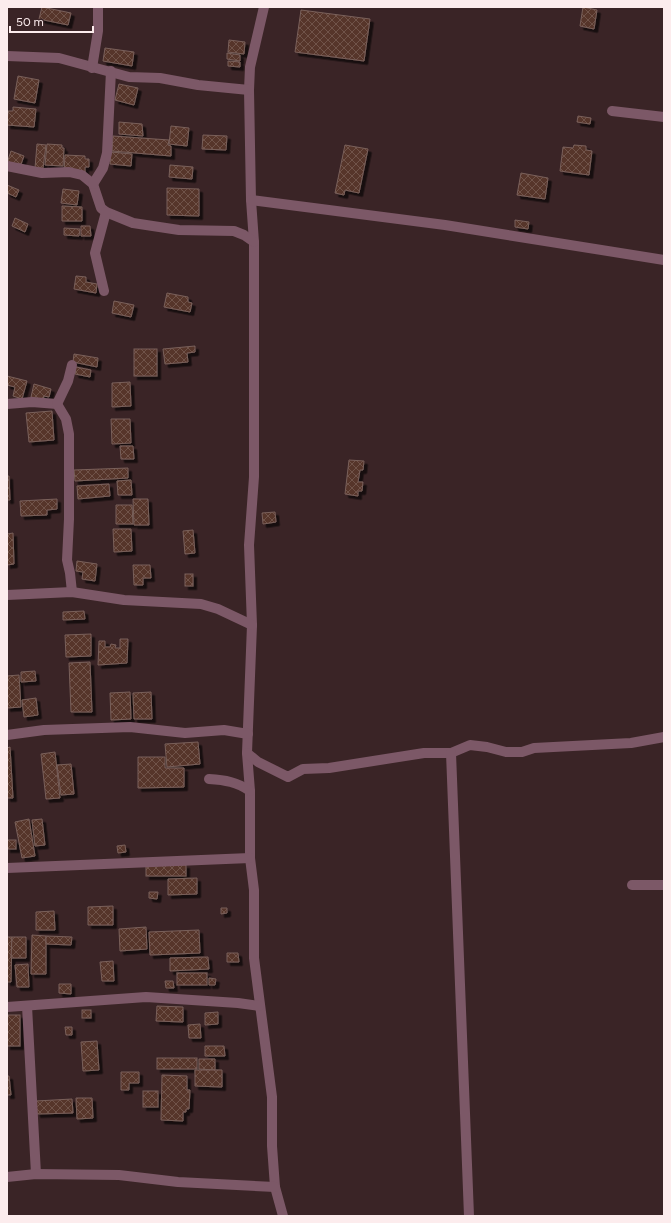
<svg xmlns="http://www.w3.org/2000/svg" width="671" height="1223" viewBox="0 0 671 1223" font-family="Figtree,sans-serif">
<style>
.building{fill:url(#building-cross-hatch);stroke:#79605a;filter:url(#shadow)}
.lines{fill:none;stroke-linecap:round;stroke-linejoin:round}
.minor{stroke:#7c5867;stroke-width:10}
</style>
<defs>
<pattern id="building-cross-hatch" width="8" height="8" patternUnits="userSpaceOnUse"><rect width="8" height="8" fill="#57342b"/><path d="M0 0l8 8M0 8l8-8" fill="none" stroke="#70524a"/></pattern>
<filter id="shadow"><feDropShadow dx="3.5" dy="3.5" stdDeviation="0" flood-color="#0009"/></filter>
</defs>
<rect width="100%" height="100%" fill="#3a2426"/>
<g class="building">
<path d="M42 7 71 13 68 25 39 19Z"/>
<path d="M583 7 597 10 594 29 580 26Z"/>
<path d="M301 10 370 19 364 61 295 52Z"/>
<path d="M229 40 245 42 244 54 228 52Z"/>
<path d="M105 48 134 52 132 66 103 61Z"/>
<path d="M227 53 240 55V61L227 59Z"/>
<path d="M228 61 240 62V67L228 66Z"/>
<path d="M18 76 39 80 35 103 14 99Z"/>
<path d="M119 84 138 88 134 105 115 100Z"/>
<path d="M13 107 36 109 34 127 7 125 8 111H13Z"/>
<path d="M578 116 591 118 590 124 577 122Z"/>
<path d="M119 122 142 124 143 136 119 134Z"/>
<path d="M171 126 189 128 187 146 169 144Z"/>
<path d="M203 135 227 136 226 150 202 149Z"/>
<path d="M113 136 169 140 168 145 171 146V156L112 151Z"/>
<path d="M37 144 46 145 43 168H35Z"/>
<path d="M47 144 62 145V148H64L63 166 45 165Z"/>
<path d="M345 145 368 149 359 193 345 190 344 195 335 193Z"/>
<path d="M574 145 586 146V150L592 151 589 175 560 171 563 147 573 148Z"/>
<path d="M11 151 24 156 20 167 7 163Z"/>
<path d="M111 152 132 154 131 166 110 164Z"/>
<path d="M65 155 85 156V159H89V167H85V173L64 172Z"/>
<path d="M170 165 193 167 192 179 169 177Z"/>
<path d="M521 173 548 178 545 199 517 195Z"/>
<path d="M7 185 19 190 16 197 7 193Z"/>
<path d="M167 188 199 189V216L167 215Z"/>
<path d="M63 189 79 191 77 205 61 203Z"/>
<path d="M62 206 82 207V221H62Z"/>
<path d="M15 218 28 224 25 232 12 226Z"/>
<path d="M515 220 529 222 528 229 515 227Z"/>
<path d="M81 226H90L91 236H81Z"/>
<path d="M64 228 80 229 79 236 64 235Z"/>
<path d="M76 276 86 277V282L97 284 96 293 74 289Z"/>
<path d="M167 293 188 297V302L192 303 190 312 164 307Z"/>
<path d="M114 301 134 305 131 317 112 313Z"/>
<path d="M195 346V352L187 353 188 362 165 364 163 349Z"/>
<rect x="134" y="349" width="23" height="27"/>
<path d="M74 354 98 358 97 367 73 362Z"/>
<path d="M76 367 91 370 90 377 75 374Z"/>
<path d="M7 376 27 381 22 399 13 396 15 387 7 385Z"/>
<path d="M130 382 131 406 112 407V383Z"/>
<path d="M34 384 51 389 49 397 44 396 43 400 31 397Z"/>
<path d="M52 411 54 440 29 442 26 413Z"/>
<path d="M111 419H130L131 443 112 444Z"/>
<path d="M120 446H133L134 459H121Z"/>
<path d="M349 460 364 461 363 470H360L358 482H363L362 491H358V496L345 494Z"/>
<path d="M128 468V478L75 481 74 470Z"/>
<path d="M7 476H9L10 500H7Z"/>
<path d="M131 480 132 495H118L117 481Z"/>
<path d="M109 484 110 496 78 499 77 486Z"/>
<path d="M57 499V509L47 510V515L21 516 20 501Z"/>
<path d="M133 499H148L149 525H134Z"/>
<path d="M116 505H132L133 524H116Z"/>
<path d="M275 512 276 522 263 524 262 513Z"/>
<path d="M113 529H131L132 551 114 552Z"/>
<path d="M193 530 195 553 185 554 183 531Z"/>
<path d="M13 533 14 564 7 565V534Z"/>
<path d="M77 561 97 564 95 581 82 579 83 572 76 571Z"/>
<path d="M133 565H150L151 578H143V585H134Z"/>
<rect x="185" y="574" width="8" height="12"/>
<path d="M84 611 85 619 63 620V612Z"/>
<path d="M91 634V656L66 657 65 635Z"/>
<path d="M120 639H128L127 663 98 665 99 641H105V647H110L111 644 116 645 115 648H120Z"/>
<path d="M90 662 92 712H71L69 663Z"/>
<path d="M35 671 36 681 21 682V672Z"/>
<path d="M19 675 21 707 7 708V676Z"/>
<path d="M130 692 131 719 111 720 110 693Z"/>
<path d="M151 692 152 719H134L133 693Z"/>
<path d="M36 698 38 715 24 717 22 700Z"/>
<path d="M198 742 200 764 167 767 165 744Z"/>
<path d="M10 747 13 798H7V748Z"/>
<path d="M55 752 60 798 46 799 41 754Z"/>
<path d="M138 757H165V768H184V787L138 788Z"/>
<path d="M71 764 74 794 61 795 57 765Z"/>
<path d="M29 819 35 856 22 858 15 822Z"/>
<path d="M42 819 45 845 35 846 32 820Z"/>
<rect x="7" y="840" width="9" height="9"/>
<path d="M125 845 126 852 118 853 117 846Z"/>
<rect x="146" y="865" width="40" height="11"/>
<path d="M197 878V894L168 895V879Z"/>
<path d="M149 892H158L157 899 149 898Z"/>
<path d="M113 906V925H88V907Z"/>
<path d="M221 908H227V913L221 914Z"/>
<path d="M54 911 55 930H36V912Z"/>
<path d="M146 927 147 949 120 951 119 929Z"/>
<path d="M199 930 200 953 150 955 149 932Z"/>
<path d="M32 935 46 936V974H31Z"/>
<path d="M46 936 72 937 71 945 46 944Z"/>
<path d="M7 937H12L11 982H7Z"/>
<path d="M12 937H26V958H11Z"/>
<path d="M227 953H238L239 962H227Z"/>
<path d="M208 957 209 969 170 971V958Z"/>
<path d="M113 961 114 981H102L100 962Z"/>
<path d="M28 964 29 987H17L15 965Z"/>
<rect x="177" y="973" width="30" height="12"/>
<path d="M209 978 216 979 215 985H209Z"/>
<path d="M165 981H173L174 988H166Z"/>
<path d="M59 984H71V994L59 993Z"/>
<path d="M157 1006 183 1007V1022L156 1021Z"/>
<rect x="82" y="1010" width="9" height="8"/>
<path d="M218 1012V1024L205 1025V1013Z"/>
<rect x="7" y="1015" width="13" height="31"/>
<path d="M200 1024 201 1038H189L188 1025Z"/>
<path d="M65 1027H72V1035H66Z"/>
<path d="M97 1041 99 1070 83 1071 81 1042Z"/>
<path d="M205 1046H224L225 1056H205Z"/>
<rect x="157" y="1058" width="40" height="11"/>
<path d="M199 1059H215V1070L199 1069Z"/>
<path d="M195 1070H222V1087L195 1086Z"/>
<path d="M121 1072H139V1083H129V1090H121Z"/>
<path d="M162 1075 187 1076V1090H190L189 1109H186V1112H183V1121L161 1120Z"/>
<path d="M7 1076H9L11 1095H7Z"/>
<rect x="143" y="1091" width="15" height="16"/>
<path d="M76 1098H92L93 1118 77 1119Z"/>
<path d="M72 1099 73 1113 37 1114 36 1101Z"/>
</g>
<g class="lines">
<g class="minor">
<path d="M264 7 250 67 249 90 251 200 254 242V477L249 545 252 625 247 753 250 791V858L254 890V958L272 1097V1146L275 1187 283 1216"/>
<path d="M7 56 59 58 129 77 160 78 198 85 249 90"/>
<path d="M92 68 98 31V7"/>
<path d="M612 111 664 117"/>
<path d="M7 166 42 173 69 172 82 175 93 184 101 208 106 212 133 223 179 230 234 231 244 235 254 242"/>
<path d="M93 184 103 168 107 153 111 71"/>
<path d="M251 200 445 225 664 260"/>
<path d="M104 291 95 253 106 212"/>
<path d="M7 404 32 402 57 404"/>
<path d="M57 404 66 419 69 434V519L67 560 70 573 72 592"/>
<path d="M57 404 68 381 72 365"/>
<path d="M7 595 72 592 124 600 201 604 218 609 252 625"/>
<path d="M7 735 44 730 130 727 185 733 224 730 248 734"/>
<path d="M247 753 258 762 288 777 303 769 329 768 424 753H451L470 745 487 747 506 752H522L534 748 631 743 664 737"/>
<path d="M451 753 469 1216"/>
<path d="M209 779C225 780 237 782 250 791"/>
<path d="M7 868 250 858"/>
<path d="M632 885H664"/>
<path d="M27 1006 36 1174"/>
<path d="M7 1007 146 997 238 1003 259 1006"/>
<path d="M7 1177 36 1174 119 1175 178 1182 275 1187"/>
</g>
</g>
<rect width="671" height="1223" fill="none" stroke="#fceced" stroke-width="16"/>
<path d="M10 26v6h83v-6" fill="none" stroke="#fceced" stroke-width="2"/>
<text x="16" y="26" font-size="12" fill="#fceced" stroke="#3a2426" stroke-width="3" paint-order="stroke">50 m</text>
</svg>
